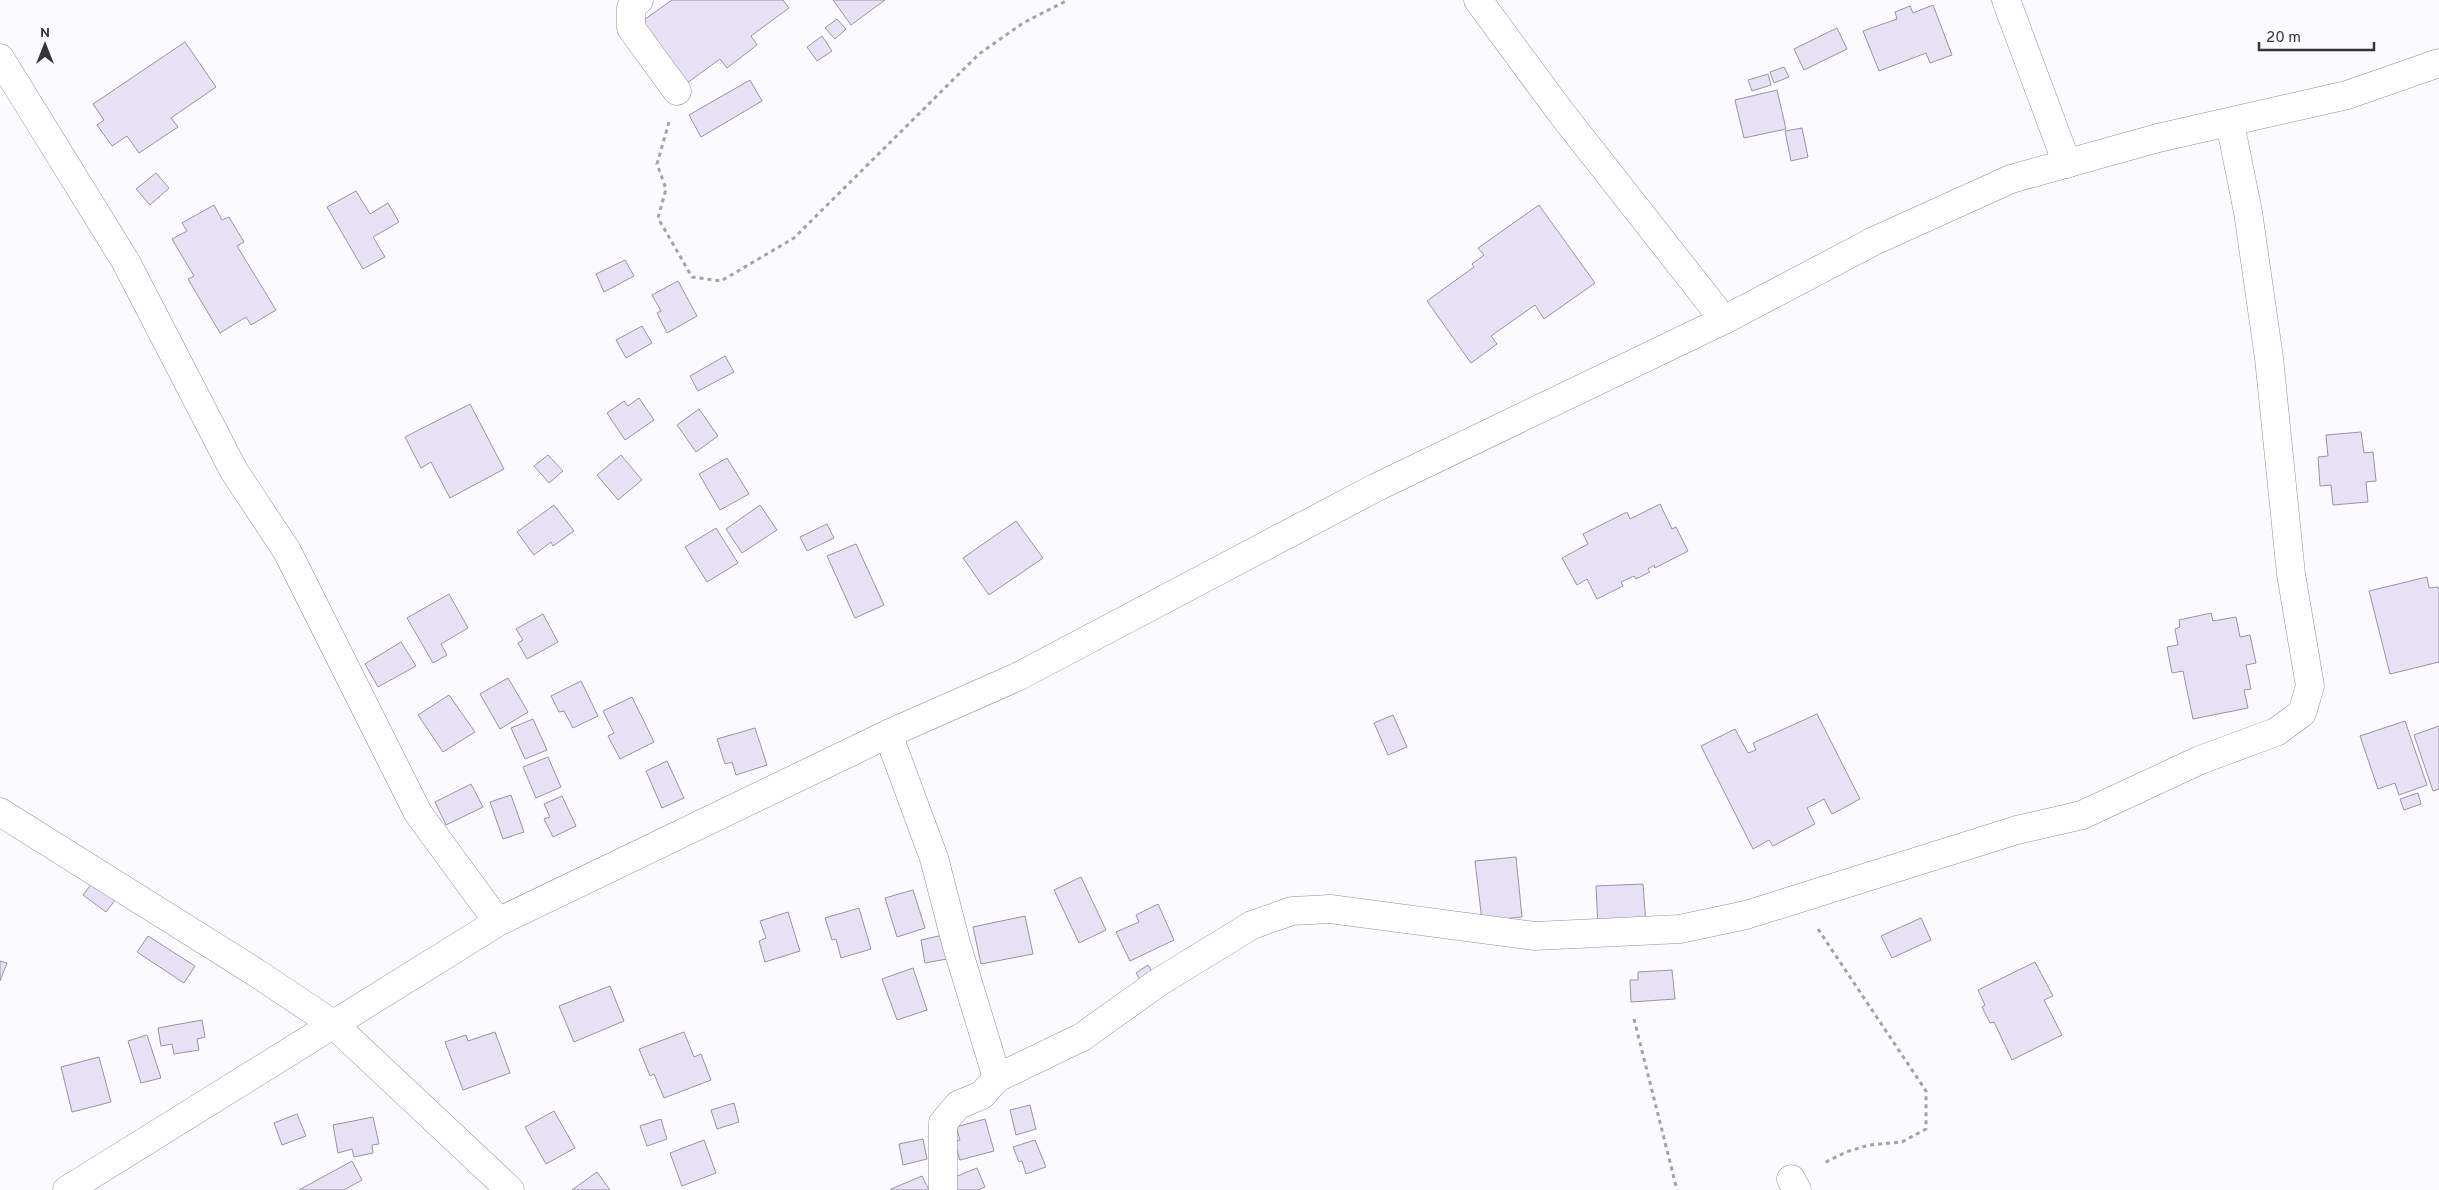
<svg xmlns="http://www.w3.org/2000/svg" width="2439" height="1190" viewBox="0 0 2439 1190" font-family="Overpass,sans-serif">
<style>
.building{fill:#e7e1f5;stroke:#9993a6}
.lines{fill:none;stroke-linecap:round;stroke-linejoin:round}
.minor-casing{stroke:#928c9e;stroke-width:29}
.path{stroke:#a4a2a8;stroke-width:3;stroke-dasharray:4 4;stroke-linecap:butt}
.minor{stroke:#fff;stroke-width:28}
</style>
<rect width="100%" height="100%" fill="#fbfafe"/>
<g class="building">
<path d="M672 0H783L789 8 751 36 757 45 727 68 720 59 687 83 641 22Z"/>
<path d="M833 0H885L851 25Z"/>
<path d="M1933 5 1952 55 1930 63 1926 53 1879 71 1863 31 1897 19 1895 12 1910 6 1913 13Z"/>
<path d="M837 19 846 29 835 39 825 28Z"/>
<path d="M1837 28 1847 49 1804 70 1794 49Z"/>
<path d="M822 36 832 51 817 61 807 47Z"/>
<path d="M185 42 216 87 171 118 178 127 139 153 127 136 112 146 97 125 104 120 93 104Z"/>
<path d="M1784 67 1789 77 1774 83 1770 72Z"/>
<path d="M1768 74 1771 85 1752 91 1748 80Z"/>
<path d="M750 80 762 101 701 137 689 115Z"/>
<path d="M1777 90 1786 129 1744 138 1735 100Z"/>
<path d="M1802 128 1808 157 1791 161 1785 131Z"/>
<path d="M156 173 169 188 150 205 136 189Z"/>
<path d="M356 191 370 214 388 203 399 222 373 237 385 257 363 269 327 207Z"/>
<path d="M214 205 222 220 229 217 244 242 237 246 276 310 251 325 246 317 220 333 188 279 194 276 172 239 187 231 182 223Z"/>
<path d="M1539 205 1595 283 1544 319 1535 305 1491 336 1497 344 1471 363 1427 301 1474 267 1472 264 1484 255 1478 248Z"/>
<path d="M625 260 634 276 604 292 596 274Z"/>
<path d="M678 281 697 316 667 333 657 313 661 311 652 295Z"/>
<path d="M642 326 652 343 626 358 616 340Z"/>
<path d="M725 356 734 372 698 391 690 376Z"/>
<path d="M639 398 654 420 625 440 607 413 624 401 628 406Z"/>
<path d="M470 404 504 469 450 498 431 462 421 468 405 437Z"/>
<path d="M699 409 718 436 696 452 677 425Z"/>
<path d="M2361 432 2364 453 2373 452 2376 481 2366 482 2368 502 2333 505 2331 485 2320 486 2318 457 2328 456 2326 435Z"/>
<path d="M548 455 563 471 549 483 534 466Z"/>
<path d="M621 455 642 480 618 500 597 475Z"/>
<path d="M727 458 749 494 720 510 699 474Z"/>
<path d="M1660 504 1672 529 1676 527 1688 551 1655 568 1654 565 1648 569 1650 572 1636 579 1634 576 1621 582 1623 586 1597 599 1587 579 1577 585 1562 558 1588 544 1583 534 1627 512 1630 519Z"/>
<path d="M554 505 574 531 553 546 551 542 534 555 517 532Z"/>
<path d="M760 505 777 530 742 553 726 529Z"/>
<path d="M1016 521 1043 558 989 595 963 558Z"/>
<path d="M827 524 834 538 807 551 800 537Z"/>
<path d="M716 528 738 563 707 582 685 547Z"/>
<path d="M856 544 884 605 855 618 827 556Z"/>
<path d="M2427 577 2429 588 2438 587 2439 590V662L2390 674 2369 591Z"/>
<path d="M449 594 468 628 441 644 447 655 433 663 407 618Z"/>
<path d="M2211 613 2213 621 2236 617 2240 637 2250 635 2256 663 2246 665 2251 689 2244 690 2248 708 2193 719 2183 671 2172 673 2167 647 2178 645 2175 629 2180 627 2179 620Z"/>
<path d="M543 614 558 642 527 659 518 643 523 640 516 629Z"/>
<path d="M401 642 416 666 378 687 365 664Z"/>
<path d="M508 678 528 712 500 729 480 694Z"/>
<path d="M581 681 598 716 573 728 564 711 559 712 551 696Z"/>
<path d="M449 695 475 732 443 752 418 715Z"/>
<path d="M632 697 654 742 620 759 608 736 614 733 603 711Z"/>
<path d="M1817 714 1860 799 1832 814 1824 799 1807 808 1815 824 1773 846 1769 840 1753 849 1701 746 1735 729 1748 753 1756 750 1753 743Z"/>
<path d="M1393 715 1407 747 1388 755 1374 723Z"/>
<path d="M533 719 547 750 525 759 511 728Z"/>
<path d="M2405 721 2427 785 2399 795 2395 783 2378 789 2360 736Z"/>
<path d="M2439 726V789L2433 791 2414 735Z"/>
<path d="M755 728 767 765 736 775 732 762 725 764 717 739Z"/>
<path d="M548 757 561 787 536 798 523 767Z"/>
<path d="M667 761 684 798 662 808 646 771Z"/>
<path d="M471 784 483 807 446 825 435 802Z"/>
<path d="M2418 793 2421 804 2404 810 2400 799Z"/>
<path d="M511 795 524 832 503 839 490 802Z"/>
<path d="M562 796 576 826 553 837 544 819 550 817 544 804Z"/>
<path d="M1516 857 1522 917 1482 921 1475 861Z"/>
<path d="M1081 877 1106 930 1079 943 1054 890Z"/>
<path d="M92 883 116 899 106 912 83 895Z"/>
<path d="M1643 884 1646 925 1598 927 1596 886Z"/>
<path d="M913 890 925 928 897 937 885 898Z"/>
<path d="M1158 904 1174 940 1130 961 1116 932 1139 922 1136 915Z"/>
<path d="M859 908 871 949 841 958 836 939 832 940 825 918Z"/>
<path d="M788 912 800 951 765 962 759 941 766 938 760 921Z"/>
<path d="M1025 916 1033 954 981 964 973 927Z"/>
<path d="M1921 918 1931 940 1892 958 1881 936Z"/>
<path d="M943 935 947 959 925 963 921 940Z"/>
<path d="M148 936 195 966 184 983 137 952Z"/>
<path d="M0 961 7 963 0 981Z"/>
<path d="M2035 962 2053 996 2044 1000 2062 1035 2012 1060 1994 1022 1990 1023 1982 1007 1985 1005 1978 990Z"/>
<path d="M1148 965 1156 977 1143 985 1136 973Z"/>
<path d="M913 968 927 1010 897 1020 882 979Z"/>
<path d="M1672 970 1675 999 1631 1002 1630 980H1638V972Z"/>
<path d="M610 986 624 1021 574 1042 559 1006Z"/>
<path d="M202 1020 205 1037 197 1039 199 1050 174 1054 172 1044 161 1046 158 1028Z"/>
<path d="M495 1032 510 1073 463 1090 445 1042 466 1035 468 1041Z"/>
<path d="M684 1032 694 1057 701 1054 711 1080 664 1098 654 1074 650 1076 639 1049Z"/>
<path d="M147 1035 161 1078 141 1083 128 1041Z"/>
<path d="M99 1057 111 1102 72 1112 61 1067Z"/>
<path d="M734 1103 739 1122 717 1129 711 1110Z"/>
<path d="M1030 1105 1036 1129 1016 1135 1010 1110Z"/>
<path d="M554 1111 575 1148 546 1164 525 1127Z"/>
<path d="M297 1114 306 1136 282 1145 274 1123Z"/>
<path d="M373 1117 379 1144 372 1145 373 1153 354 1157 352 1149 338 1153 333 1125Z"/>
<path d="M661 1119 667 1139 647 1146 640 1126Z"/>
<path d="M985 1119 994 1151 960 1160 954 1141 960 1140 956 1127Z"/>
<path d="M923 1139 927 1159 903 1165 899 1144Z"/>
<path d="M704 1140 716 1173 682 1186 670 1153Z"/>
<path d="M1035 1140 1046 1167 1026 1174 1022 1161 1019 1162 1013 1147Z"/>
<path d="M352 1161 362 1180 344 1190H299Z"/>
<path d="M977 1168 985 1187 978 1190H955L950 1179Z"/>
<path d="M597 1172 610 1190H572Z"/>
<path d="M922 1176 929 1190H891V1189Z"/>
</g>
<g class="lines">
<defs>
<g id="minor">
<path d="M639 0 631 8V28L677 91"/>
<path d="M1478 0 1559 110 1724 320"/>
<path d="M2006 0 2067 164"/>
<path d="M0 58 126 262 234 471 287 551 418 813 498 922"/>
<path d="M888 734 934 858 956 943 997 1078 982 1095 958 1105 943 1123V1190"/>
<path d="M0 812 255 972 333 1024 510 1190"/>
<path d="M997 1078 1082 1037 1159 982 1252 925 1292 911 1330 909 1535 936 1680 929 1746 915 2017 830 2082 815 2200 760 2276 732 2302 713 2310 686 2291 574 2269 358 2248 212 2230 123"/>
<path d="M1791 1179 1797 1190"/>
<path d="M67 1190 498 922 888 734 1017 677 1375 488 1724 320 1874 241 2011 179 2158 138 2347 95 2439 63"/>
</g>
</defs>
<use href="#minor" class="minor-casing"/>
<g class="path">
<path d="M669 122 657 164 666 189 658 218 692 277 721 281 794 238 979 54 1023 23 1068 0"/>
<path d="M1818 929 1926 1091V1129L1902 1142 1869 1145 1846 1152 1822 1164"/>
<path d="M1634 1019 1677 1190"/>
</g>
<use href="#minor" class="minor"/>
</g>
<g transform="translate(45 45)" stroke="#fbfafe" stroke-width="4" paint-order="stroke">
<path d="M0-4L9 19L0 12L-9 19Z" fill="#35333b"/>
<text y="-8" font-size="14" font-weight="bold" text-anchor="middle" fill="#35333b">N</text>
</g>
<path d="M2259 42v8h115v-8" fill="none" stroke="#35333b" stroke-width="2.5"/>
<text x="2266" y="42" font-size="15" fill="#35333b" stroke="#fbfafe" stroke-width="4" paint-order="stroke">20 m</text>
</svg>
